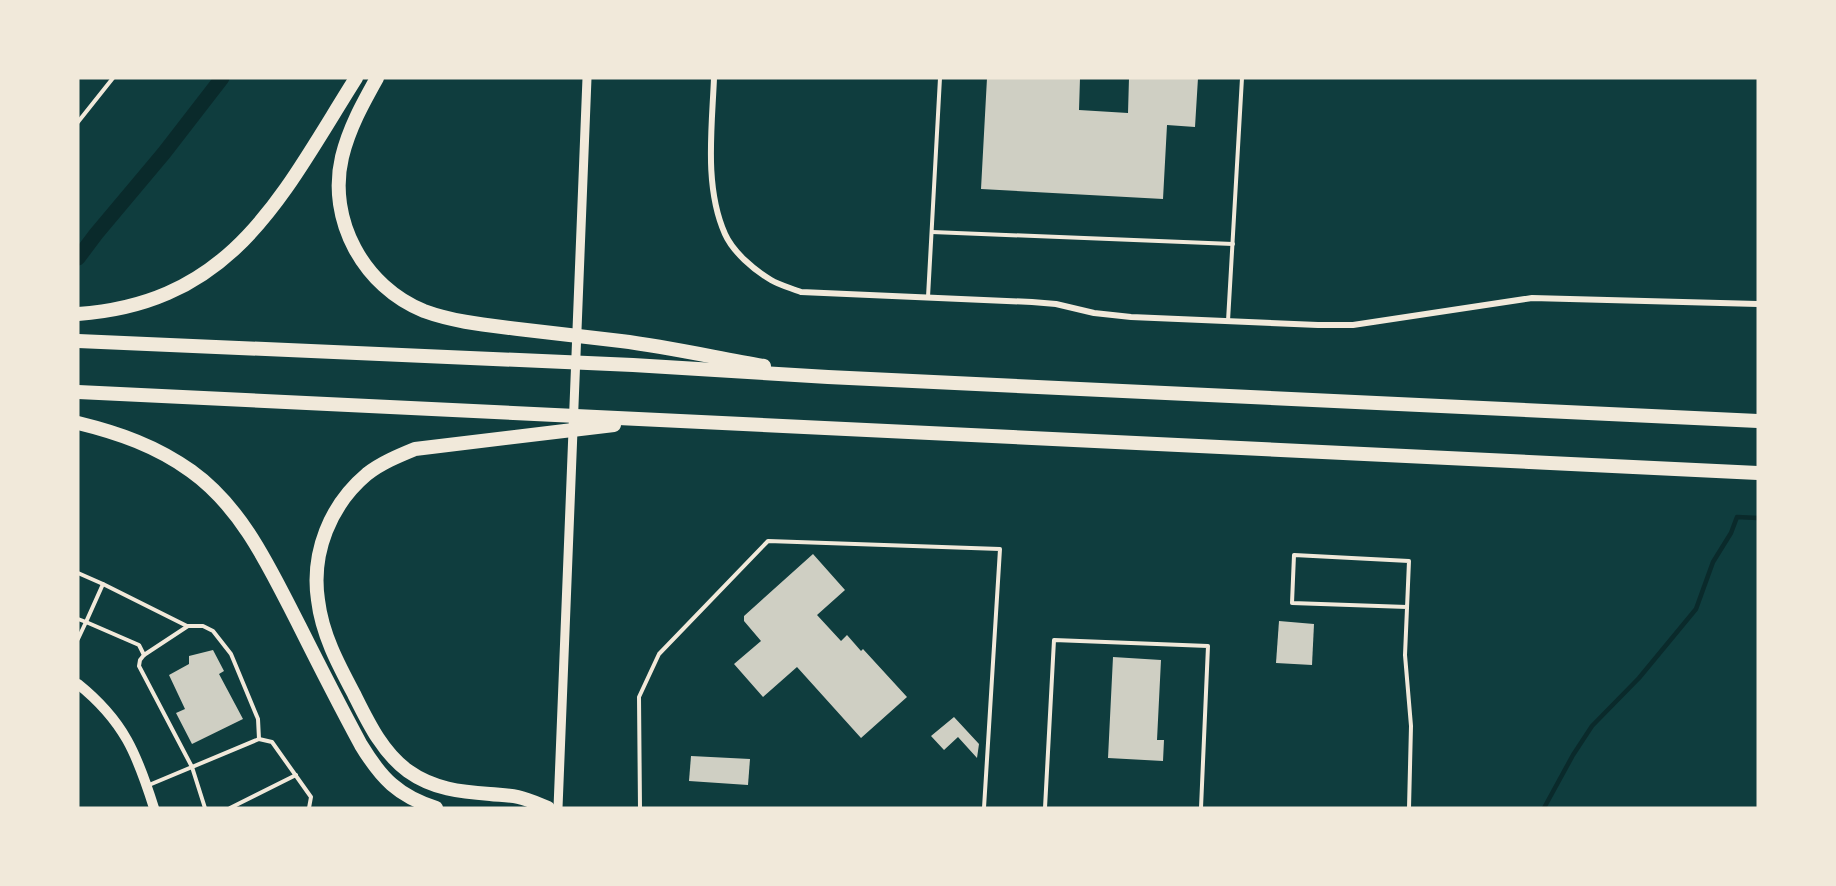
<svg xmlns="http://www.w3.org/2000/svg" width="1836" height="886" viewBox="0 0 1836 886" font-family="'Work Sans',sans-serif">
<style>
.lines{fill:none;stroke-linecap:round;stroke-linejoin:round}
.stream{stroke:#0a2a2b;stroke-width:4.5}
.canal{stroke:#0a2a2b;stroke-width:15}
.building{fill:#cfcfc3}
.service{stroke:#f1e9da;stroke-width:4}
.minor{stroke:#f1e9da;stroke-width:6}
.tertiary{stroke:#f1e9da;stroke-width:9}
.secondary{stroke:#f1e9da;stroke-width:10}
.motorway{stroke:#f1e9da;stroke-width:14}
</style>
<rect width="100%" height="100%" fill="#0f3d3e"/>
<g class="lines">
<path class="stream" d="M1544 808 1573 755 1592 726 1639 678 1696 609 1713 562 1731 533 1737 517 1758 518"/>
<path class="canal" d="M78 258 96 234 164 153 222 78"/>
</g>
<g class="building">
<path d="M987 78H1080L1079 110 1128 113 1129 78H1198L1195 127 1167 125 1163 199 981 189Z"/>
<path d="M813 554 845 590 817 615 841 641 847 635 861 651 863 649 907 697 861 738 797 667 763 697 734 664 761 641 744 621V616Z"/>
<path d="M1279 621 1314 624 1312 665 1276 663Z"/>
<path d="M213 650 224 671 219 674 243 719 192 744 176 713 185 709 169 675 189 664V656Z"/>
<path d="M1113 657 1161 660 1157 740H1164L1163 761 1108 758Z"/>
<path d="M954 717 979 744 977 758 958 737 944 750 931 736Z"/>
<path d="M691 756 750 759 748 785 689 781Z"/>
</g>
<g class="lines">
<g class="service">
<path d="M78 122 113 78"/>
<path d="M932 232 1233 244"/>
<path d="M928 297 940 78"/>
<path d="M1228 321 1242 78"/>
<path d="M78 573 103 584"/>
<path d="M1407 607 1292 603 1294 555 1409 561 1405 655 1411 726 1409 808"/>
<path d="M78 619 86 622 103 584 187 626"/>
<path d="M78 639 86 622 139 645 144 655 188 626H203L213 631 231 654 258 719 259 739"/>
<path d="M144 655 140 660 139 666 192 767 205 808"/>
<path d="M149 785 259 739 272 742 311 797 309 808"/>
<path d="M230 808 296 775"/>
<path d="M640 808 639 697 659 654 768 541 1000 549 984 808"/>
<path d="M1045 808 1054 640 1208 646 1201 808"/>
</g>
<path class="minor" d="M714 78C712 128 704 187 725 234 733 252 754 270 771 280 779 285 791 288 801 292L1032 302 1056 304 1094 313 1131 317 1318 325H1353L1532 298 1758 304"/>
<path class="tertiary" d="M558 808 587 78"/>
<path class="secondary" d="M78 684C124 721 137 754 154 808"/>
<g class="motorway">
<path d="M377 78C363 103 349 128 342 157 327 220 364 287 424 311 454 322 486 325 518 329 552 333 587 337 621 341 669 347 717 358 764 366"/>
<path d="M78 314C234 303 282 195 356 78"/>
<path d="M78 341 633 365 828 377 1758 421"/>
<path d="M78 392 1758 473"/>
<path d="M78 423C119 433 156 446 191 471 244 509 271 571 300 627 320 667 340 706 361 745 381 778 398 796 436 808"/>
<path d="M548 808C538 804 528 799 518 797 509 795 499 795 490 794 461 792 433 789 408 771 382 752 368 722 354 694 338 664 322 634 318 600 311 553 330 505 367 474 381 463 398 456 415 449L614 425"/>
</g>
</g>
<rect width="1836" height="886" fill="none" stroke="#f1e9da" stroke-width="159"/>
</svg>
